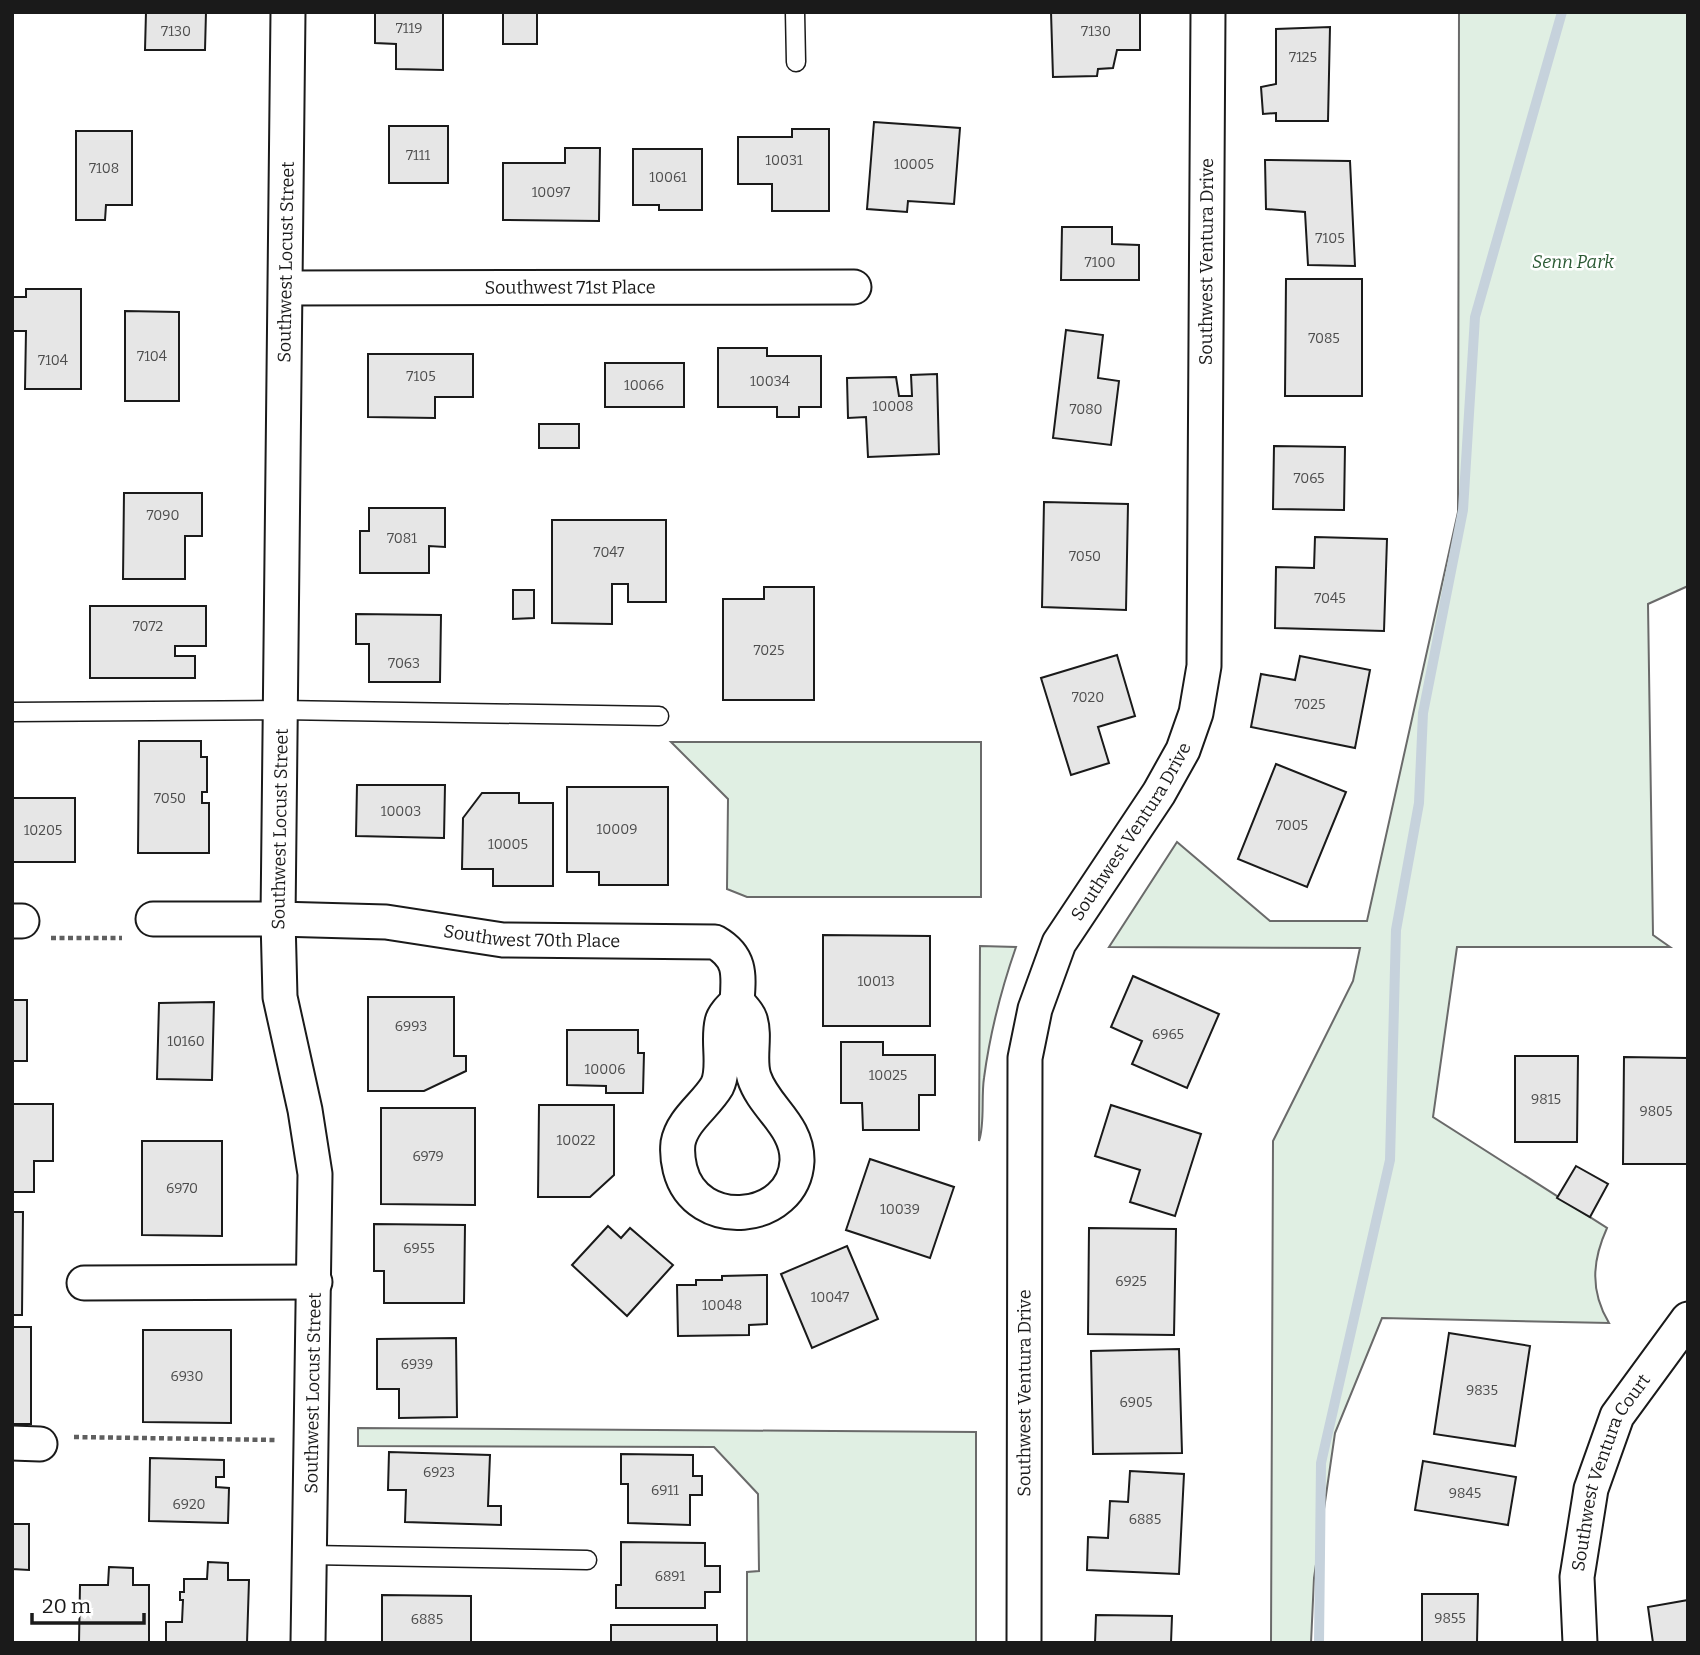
<svg xmlns="http://www.w3.org/2000/svg" width="1700" height="1655" viewBox="0 0 1700 1655" font-family="Bitter,serif">
<style>
.green{fill:#e0efe3;stroke:#6a6a6a;stroke-width:2}
.lines{fill:none;stroke-linecap:round;stroke-linejoin:round}
.stream{stroke:#c6d2dc;stroke-width:10}
.building{fill:#e6e6e6;stroke:#1a1a1a;stroke-width:2}
.service-casing{stroke:#1a1a1a;stroke-width:21}
.minor-casing{stroke:#1a1a1a;stroke-width:37}
.path{stroke:#5f5f5f;stroke-width:4.5;stroke-dasharray:5 3.5;stroke-linecap:butt}
.service{stroke:#fff;stroke-width:18}
.minor{stroke:#fff;stroke-width:33}
.labels{text-anchor:middle;stroke-width:5;stroke-linejoin:round;paint-order:stroke}
.number-label{font-size:14px;fill:#4d4d4d}
.street-label{font-size:18px;fill:#1a1a1a;stroke:#fff}
.park-label{font-size:18px;font-style:italic;fill:#2b5a34;stroke:#fff}
</style>
<rect width="100%" height="100%" fill="#fff"/>
<g class="green">
<path d="M1459 12H1688V586L1648 604 1653 935 1670 947H1457L1433 1117 1607 1228C1592 1261 1590 1291 1609 1323L1382 1318 1335 1433 1314 1578 1311 1643H1271L1273 1141 1353 981 1360 948 1109 947 1177 842 1270 921H1367L1458 512Z"/>
<path d="M671 742H981V897H747L727 889 728 799Z"/>
<path d="M980 946 1016 947C1001 990 990 1033 984 1078 981 1097 985 1124 979 1141Z"/>
<path d="M358 1428 976 1432V1643H747V1572L759 1571 758 1494 714 1447 358 1446Z"/>
</g>
<g class="lines">
<path class="stream" d="M1319 1643 1321 1463 1390 1160 1396 930 1419 803 1423 713 1463 510 1475 317 1562 12"/>
</g>
<g class="building">
<path d="M146 12H206L205 50H145Z"/>
<path d="M375 12H443V70L396 69V44L375 43Z"/>
<rect x="503" y="12" width="34" height="32"/>
<path d="M1051 12H1140V50H1117L1113 68 1098 69 1097 76 1053 77Z"/>
<path d="M1330 27 1328 121H1276V113L1263 114 1261 87 1276 84V29Z"/>
<path d="M874 122 960 128 954 204 908 201 907 212 867 209Z"/>
<rect x="389" y="126" width="59" height="57"/>
<path d="M792 129H829V211H772V184H738V137H792Z"/>
<path d="M76 131H132V205H106L105 220H76Z"/>
<path d="M565 148H600L599 221 503 220V163H565Z"/>
<path d="M633 149H702V210H659V205H633Z"/>
<path d="M1265 160 1350 161 1355 266 1308 265 1305 212 1266 209Z"/>
<path d="M1062 227H1112V244L1139 245V280H1061Z"/>
<path d="M1286 279H1362V396H1285Z"/>
<path d="M26 289H81V389H25L26 331H12V297H26Z"/>
<path d="M125 311 179 312V401H125Z"/>
<path d="M1066 330 1103 335 1098 378 1119 381 1111 445 1053 438Z"/>
<path d="M718 348H767V356H821V407H799V417H777V407H718Z"/>
<path d="M368 354H473V397H435V418L368 417Z"/>
<rect x="605" y="363" width="79" height="44"/>
<path d="M937 374 939 454 868 457 866 417 848 418 847 378 896 377 899 396H912L911 375Z"/>
<rect x="539" y="424" width="40" height="24"/>
<path d="M1274 446 1345 447 1344 510 1273 509Z"/>
<path d="M124 493H202V536H185V579H123Z"/>
<path d="M1044 502 1128 504 1126 610 1042 607Z"/>
<path d="M369 508H445V547L429 546V573H360V531H369Z"/>
<path d="M552 520H666V602H628V584H612V624L552 623Z"/>
<path d="M1315 537 1387 539 1384 631 1275 628 1276 567 1314 568Z"/>
<path d="M764 587H814V700H723V599H764Z"/>
<path d="M513 590H534V618L513 619Z"/>
<path d="M90 606H206V646H175V656H195V678H90Z"/>
<path d="M356 614 441 615 440 682H369V644H356Z"/>
<path d="M1117 655 1135 716 1098 727 1109 763 1071 775 1041 678Z"/>
<path d="M1300 656 1370 670 1355 748 1251 727 1261 674 1295 680Z"/>
<path d="M139 741H201V757H207V792H202V803H209V853H138Z"/>
<path d="M1276 764 1346 792 1307 887 1238 859Z"/>
<path d="M357 785H445L444 838 356 836Z"/>
<path d="M567 787H668V885H599V872H567Z"/>
<path d="M482 793H519V803H553V886H493V869H462L463 818Z"/>
<rect x="12" y="798" width="63" height="64"/>
<path d="M823 935 930 936V1026H823Z"/>
<path d="M1133 976 1219 1014 1187 1088 1132 1064 1142 1041 1111 1027Z"/>
<path d="M368 997H454V1056H466V1071L424 1091H368Z"/>
<rect x="12" y="1000" width="15" height="61"/>
<path d="M214 1002 212 1080 157 1079 159 1003Z"/>
<path d="M567 1030H638V1053H644L643 1093H606V1086L567 1085Z"/>
<path d="M841 1042H883V1055H935V1095H919V1130H863L862 1103H841Z"/>
<path d="M1515 1056H1578L1577 1142H1515Z"/>
<path d="M1624 1057 1688 1058V1164H1623Z"/>
<path d="M12 1104H53V1161H34V1192H12Z"/>
<path d="M539 1105H614V1175L590 1197H538Z"/>
<path d="M1111 1105 1201 1134 1175 1216 1130 1202 1140 1170 1095 1156Z"/>
<path d="M381 1108H475V1205L381 1204Z"/>
<path d="M142 1141H222V1236L142 1235Z"/>
<path d="M870 1159 954 1187 930 1258 846 1230Z"/>
<path d="M1576 1166 1608 1184 1590 1217 1557 1198Z"/>
<path d="M12 1212H23L22 1315H12Z"/>
<path d="M374 1224 465 1225 464 1303H384V1271H374Z"/>
<path d="M608 1226 621 1238 630 1228 673 1265 627 1316 572 1265Z"/>
<path d="M1089 1228 1176 1229 1174 1335 1088 1334Z"/>
<path d="M847 1246 878 1319 812 1348 781 1274Z"/>
<path d="M767 1275V1324L749 1325V1335L678 1336 677 1285H696V1280H722V1276Z"/>
<rect x="12" y="1327" width="19" height="97"/>
<path d="M143 1330H231V1423L143 1422Z"/>
<path d="M1449 1333 1530 1346 1515 1446 1434 1434Z"/>
<path d="M456 1338 457 1417 399 1418V1389H377V1339Z"/>
<path d="M1179 1349 1182 1453 1093 1454 1091 1351Z"/>
<path d="M389 1452 490 1455 488 1506H501V1525L405 1522 406 1490H388Z"/>
<path d="M621 1454 693 1455V1476H702V1495H690V1525L628 1523V1484H621Z"/>
<path d="M150 1458 224 1460V1477H216V1487L229 1488 228 1523 149 1521Z"/>
<path d="M1423 1461 1516 1477 1508 1525 1415 1510Z"/>
<path d="M1130 1471 1184 1474 1179 1574 1087 1570 1088 1537 1108 1538 1110 1501 1128 1502Z"/>
<path d="M12 1524H29V1570L12 1569Z"/>
<path d="M621 1542 705 1543V1566H720V1592H705V1608H616V1585H621Z"/>
<path d="M208 1562 228 1563V1580H249L247 1643H166V1622H182L183 1600H180V1592H184V1579H207Z"/>
<path d="M109 1567 133 1568V1585H149V1643H79L80 1585H108Z"/>
<path d="M1422 1594H1478L1477 1643H1422Z"/>
<path d="M382 1595 471 1596V1643H382Z"/>
<path d="M1688 1600V1643H1653L1648 1607Z"/>
<path d="M1096 1615 1172 1616 1171 1643H1095Z"/>
<rect x="611" y="1625" width="106" height="18"/>
</g>
<g class="lines">
<defs>
<g id="service">
<path d="M795 12 796 62"/>
<path d="M12 712 281 710 659 716"/>
<path d="M310 1555 587 1560"/>
</g>
<g id="minor">
<path d="M288 12 278 919 280 997 305 1110 315 1174 308 1643"/>
<path id="s1" d="M286 288 854 287"/>
<path id="s2" d="M153 919H278L386 922 503 940 715 942C741 957 739 974 737 1002 732 1007 723 1015 722 1022 717 1042 726 1068 717 1086 706 1105 682 1120 678 1143 677 1152 678 1161 680 1169 696 1233 794 1223 797 1161 798 1125 764 1108 754 1077 748 1059 756 1037 750 1019 748 1013 741 1006 737 1002"/>
<path d="M12 921H22"/>
<path d="M84 1283 315 1282"/>
<path d="M12 1443 40 1444"/>
<path id="s3" d="M1024 1643 1025 1058 1035 1009 1059 943 1159 793 1183 750 1196 713 1204 666 1208 12"/>
<path id="s4" d="M1580 1643 1577 1577 1591 1489 1617 1416 1688 1319"/>
</g>
</defs>
<use href="#service" class="service-casing"/>
<use href="#minor" class="minor-casing"/>
<g class="path">
<path d="M51 938H122"/>
<path d="M74 1437 276 1440"/>
</g>
<use href="#service" class="service"/>
<use href="#minor" class="minor"/>
</g>
<g class="labels">
<g class="number-label">
<text x="409" y="33">7119</text>
<text x="176" y="36">7130</text>
<text x="1096" y="36">7130</text>
<text x="1303" y="62">7125</text>
<text x="418" y="160">7111</text>
<text x="784" y="165">10031</text>
<text x="914" y="169">10005</text>
<text x="104" y="173">7108</text>
<text x="668" y="182">10061</text>
<text x="551" y="197">10097</text>
<text x="1330" y="243">7105</text>
<text x="1100" y="267">7100</text>
<text x="1324" y="343">7085</text>
<text x="152" y="361">7104</text>
<text x="53" y="365">7104</text>
<text x="421" y="381">7105</text>
<text x="770" y="386">10034</text>
<text x="644" y="390">10066</text>
<text x="893" y="411">10008</text>
<text x="1086" y="414">7080</text>
<text x="1309" y="483">7065</text>
<text x="163" y="520">7090</text>
<text x="402" y="543">7081</text>
<text x="609" y="557">7047</text>
<text x="1085" y="561">7050</text>
<text x="1330" y="603">7045</text>
<text x="148" y="631">7072</text>
<text x="769" y="655">7025</text>
<text x="404" y="668">7063</text>
<text x="1088" y="702">7020</text>
<text x="1310" y="709">7025</text>
<text x="170" y="803">7050</text>
<text x="401" y="816">10003</text>
<text x="1292" y="830">7005</text>
<text x="617" y="834">10009</text>
<text x="43" y="835">10205</text>
<text x="508" y="849">10005</text>
<text x="876" y="986">10013</text>
<text x="411" y="1031">6993</text>
<text x="1168" y="1039">6965</text>
<text x="186" y="1046">10160</text>
<text x="605" y="1074">10006</text>
<text x="888" y="1080">10025</text>
<text x="1546" y="1104">9815</text>
<text x="1656" y="1116">9805</text>
<text x="576" y="1145">10022</text>
<text x="428" y="1161">6979</text>
<text x="182" y="1193">6970</text>
<text x="900" y="1214">10039</text>
<text x="419" y="1253">6955</text>
<text x="1131" y="1286">6925</text>
<text x="830" y="1302">10047</text>
<text x="722" y="1310">10048</text>
<text x="417" y="1369">6939</text>
<text x="187" y="1381">6930</text>
<text x="1482" y="1395">9835</text>
<text x="1136" y="1407">6905</text>
<text x="439" y="1477">6923</text>
<text x="665" y="1495">6911</text>
<text x="1465" y="1498">9845</text>
<text x="189" y="1509">6920</text>
<text x="1145" y="1524">6885</text>
<text x="670" y="1581">6891</text>
<text x="1450" y="1623">9855</text>
<text x="427" y="1624">6885</text>
</g>
<g class="street-label">
<text transform="translate(286 262) rotate(-89)" y="6">Southwest Locust Street</text>
<text dy="6" stroke="none"><textPath href="#s3" startOffset="1426">Southwest Ventura Drive</textPath></text>
<text dy="6" stroke="none"><textPath href="#s1" startOffset="284">Southwest 71st Place</textPath></text>
<text transform="translate(280 829) rotate(-89)" y="6">Southwest Locust Street</text>
<text dy="6" stroke="none"><textPath href="#s3" startOffset="838">Southwest Ventura Drive</textPath></text>
<text dy="6" stroke="none"><textPath href="#s2" startOffset="380">Southwest 70th Place</textPath></text>
<text transform="translate(313 1393) rotate(-89)" y="6">Southwest Locust Street</text>
<text dy="6" stroke="none"><textPath href="#s3" startOffset="250">Southwest Ventura Drive</textPath></text>
<text dy="6" stroke="none"><textPath href="#s4" startOffset="177">Southwest Ventura Court</textPath></text>
</g>
<g class="park-label">
<text x="1573" y="268">Senn Park</text>
</g>
</g>
<rect width="1700" height="1655" fill="none" stroke="#1a1a1a" stroke-width="28"/>
<path d="M32 1613v10h112v-10" fill="none" stroke="#1a1a1a" stroke-width="3.5"/>
<text x="42" y="1613" font-size="21" fill="#1a1a1a" stroke="#ffffff" stroke-width="5" paint-order="stroke">20 m</text>
</svg>
